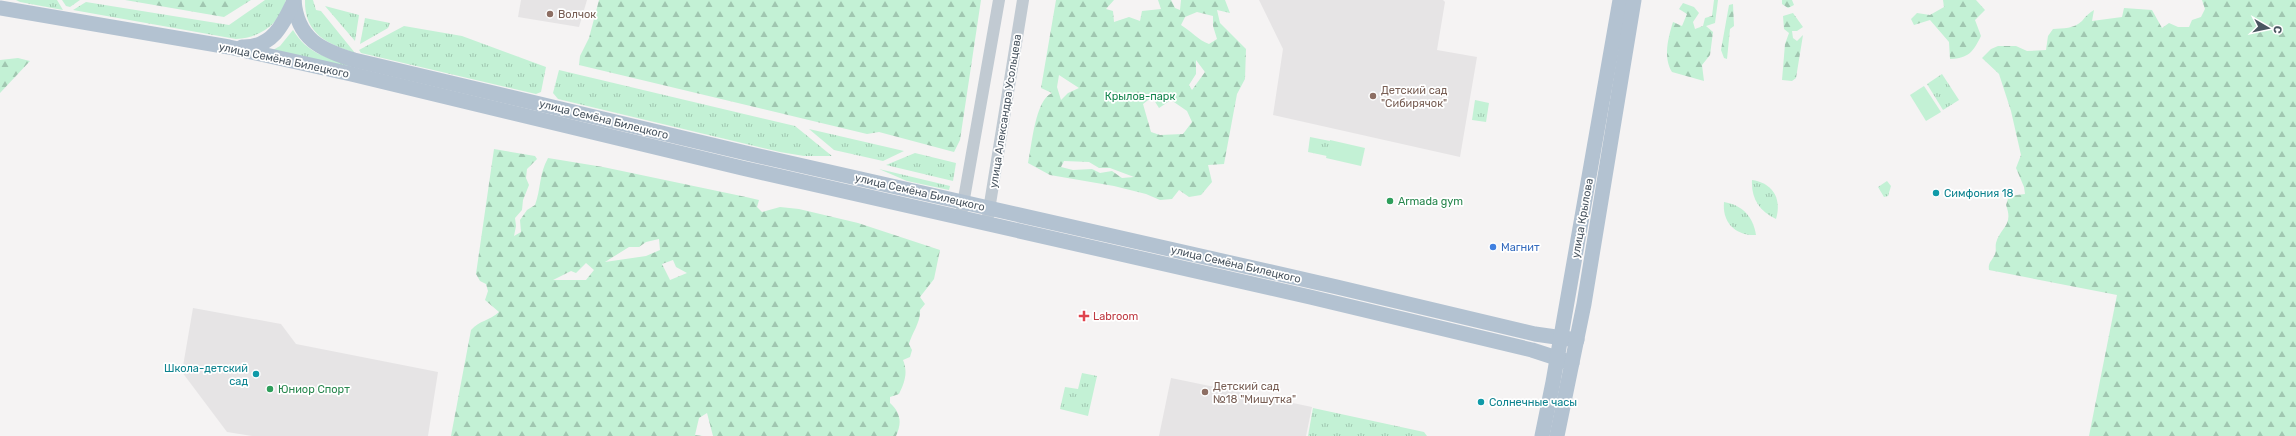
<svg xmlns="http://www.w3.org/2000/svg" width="2296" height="436" viewBox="0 0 2296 436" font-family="Rubik,sans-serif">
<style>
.education{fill:#e6e4e5}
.grass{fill:url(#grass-tufts)}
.forest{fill:url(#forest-firs);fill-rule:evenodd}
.pitch{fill:#c3f1d5}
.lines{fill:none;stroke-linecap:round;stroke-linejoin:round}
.minor{stroke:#c1cad2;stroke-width:12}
.major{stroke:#b3c2d1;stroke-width:15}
.education-dot{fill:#8d6e63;stroke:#fff;stroke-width:1.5}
.culture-dot{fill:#0f9aa8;stroke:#fff;stroke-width:1.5}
.leisure-dot{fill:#2e9e5b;stroke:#fff;stroke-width:1.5}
.shop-dot{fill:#3f7fe0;stroke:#fff;stroke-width:1.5}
.health-dot{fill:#e0444e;stroke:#fff;stroke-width:1.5}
.labels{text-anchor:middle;stroke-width:3.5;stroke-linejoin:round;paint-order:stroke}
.education-label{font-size:11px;fill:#785e54;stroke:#fff;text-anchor:start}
.street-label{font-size:11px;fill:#4a5661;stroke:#fff}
.park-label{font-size:11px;fill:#17864f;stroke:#fff}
.culture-label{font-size:11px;fill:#0d838f;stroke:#fff;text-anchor:start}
.leisure-label{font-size:11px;fill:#27864d;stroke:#fff;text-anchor:start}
.shop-label{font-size:11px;fill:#366cbe;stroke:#fff;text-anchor:start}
.health-label{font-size:11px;fill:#be3a42;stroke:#fff;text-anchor:start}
</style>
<defs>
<pattern id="grass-tufts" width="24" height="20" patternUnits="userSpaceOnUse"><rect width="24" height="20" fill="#c3f1d5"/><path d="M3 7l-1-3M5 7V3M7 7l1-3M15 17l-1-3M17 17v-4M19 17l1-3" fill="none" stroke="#a0c6b0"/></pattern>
<pattern id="forest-firs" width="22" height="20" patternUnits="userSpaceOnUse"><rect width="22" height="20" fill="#c3f1d5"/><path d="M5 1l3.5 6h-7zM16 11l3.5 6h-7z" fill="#a0c6b0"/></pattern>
</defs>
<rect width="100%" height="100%" fill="#f5f3f3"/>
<g class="education">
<path d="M521 0H587L579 27 518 17Z"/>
<path d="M1259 0H1443L1445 2 1437 50 1477 57 1460 157 1273 115 1283 49Z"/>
<path d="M193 308 281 324 296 344 438 372 428 436H252L227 432 182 372Z"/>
<path d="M1171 378 1312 407 1306 436H1159Z"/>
</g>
<g class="grass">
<path d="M16 0H57L63 10 20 2Z"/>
<path d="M62 0H80L70 7 66 6Z"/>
<path d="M265 0H286C280 24 260 38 236 39L73 10 86 2 229 25Z"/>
<path d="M305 0H313L316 10 321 11 355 53C328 44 304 34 305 0Z"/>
<path d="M325 6 359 15 355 41Z"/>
<path d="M365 18 390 23 388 28 360 44Z"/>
<path d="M404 26 462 36 546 67 541 92 536 94 361 53 359 50Z"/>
<path d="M293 30C307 53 326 58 351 64V67L273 50 280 46Z"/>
<path d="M559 70 795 126 832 156H804L780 152 558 99 553 93Z"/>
<path d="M1942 74 1959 100 1943 110 1927 84Z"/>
<path d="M1475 100 1489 103 1486 122 1472 120Z"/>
<path d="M809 129 904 151 883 161 834 150Z"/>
<path d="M1310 137 1330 141 1327 156 1308 152Z"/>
<path d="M915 153 956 163 953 181 886 165Z"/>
<path d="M879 169 950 186 949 190 907 181Z"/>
<path d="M1752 180C1773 183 1782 199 1776 219 1759 211 1751 198 1752 180Z"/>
<path d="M1887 181 1891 186 1888 196 1884 197 1878 187Z"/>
<path d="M1724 202C1742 205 1753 216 1756 235 1735 236 1722 222 1724 202Z"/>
<path d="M1082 373 1097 376 1088 416 1060 409 1065 387 1078 389Z"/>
<path d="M1313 408 1424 432 1427 436H1308Z"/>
</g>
<g class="forest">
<path d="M125 0H251L224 17Z"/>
<path d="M599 0H981L960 140 954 152 879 132 867 134 579 65 580 56 589 38Z"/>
<path d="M1056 0H1114L1106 9 1113 11 1114 22 1129 17 1140 21 1142 11 1161 9 1158 0H1171L1175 8 1180 10 1181 0H1225L1230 13 1217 10 1220 23 1246 49 1245 79 1237 94 1224 164 1208 165 1212 182 1201 195 1189 197 1179 190 1172 199 1160 200 1146 194 1114 186 1050 175 1028 163C1032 145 1035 100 1052 93L1041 88ZM1197 12 1213 16V26L1217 39 1209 44C1198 40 1191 31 1181 25L1185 17ZM1196 60 1205 72 1192 90 1189 85 1196 74ZM1059 75 1079 88 1068 93 1061 100 1057 87ZM1152 97 1159 108 1171 100 1187 111 1192 122 1183 134 1160 135 1151 132 1143 104ZM1064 161 1089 162 1099 168H1110L1134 177 1122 178 1112 171 1100 173 1092 169 1073 170 1061 167Z"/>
<path d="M1714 0H1718L1715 23 1706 26 1713 32 1710 55 1702 65 1704 81 1672 72C1663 57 1668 38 1673 22L1682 26 1687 14 1679 9 1683 3 1694 7 1699 13 1693 22 1695 29 1703 26 1705 18 1712 16Z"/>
<path d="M1782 0H1792L1794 5 1788 8 1782 4Z"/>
<path d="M1943 0H1976L1985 10 1975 20 1981 36C1973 52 1969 58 1950 59L1949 42 1930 20 1914 25 1911 19 1917 13 1930 15 1944 7Z"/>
<path d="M2202 0H2296V436H2089L2117 295 1989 270C1988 263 1991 262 1994 256 1997 252 1995 247 1996 243 2000 227 2014 226 2006 205L2009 196 2025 194 2024 187 2016 168 2021 155 2011 111 1999 74 1982 58 1991 49 1998 46H2016L2027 51 2046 50 2048 36 2053 29C2063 28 2074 29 2082 21 2086 16 2089 13 2094 10L2092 21 2122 17 2124 8 2152 10 2162 28 2169 23 2178 27H2189L2192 20 2201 17 2205 9Z"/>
<path d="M1733 4 1734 26 1730 29 1727 59 1724 58 1721 50 1729 5Z"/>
<path d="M1793 13 1803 27 1797 31H1792L1793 38 1797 41 1803 35 1796 78 1792 81 1782 80 1785 44 1789 33 1784 29 1783 16Z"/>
<path d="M18 58 30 61 0 93V60Z"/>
<path d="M494 149 535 156 537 159 527 169 526 178 529 185 523 200 522 210 515 218 516 226 514 236 521 232 520 220 527 210 535 205C541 189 539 174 548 158L603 167 746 197 759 200 757 207 762 212 780 207 799 209 858 223 940 250 934 279 920 297 925 304 920 310C921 322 912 333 909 344L912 350 910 357 903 360C908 372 905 382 899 394L890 397V403C901 413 902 423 896 436H713L707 413 699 418 695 435 703 436H451L471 330C480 320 489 321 499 312L485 300 488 291 486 284 480 281 476 274ZM659 239 660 250 646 256 605 262 629 247H639L646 242ZM673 260 676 267 687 273 670 280 662 264ZM586 263 594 270 586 280H553L571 271 576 273Z"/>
</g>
<g class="pitch">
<path d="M1924 86 1941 112 1926 121 1910 95Z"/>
<path d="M1330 140 1365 148 1361 166 1326 158Z"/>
</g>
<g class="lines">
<g class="minor">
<path d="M962 210 999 0"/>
<path d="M988 216 1023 0"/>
</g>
<g class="major">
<path d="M294 0C297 39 321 50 354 60L746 153 1337 287 1535 334 1577 340"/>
<path d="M0 8 229 47 351 74 742 168 1310 297 1532 350 1572 363"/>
<path d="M242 47C272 48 283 25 294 1"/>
<path d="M1542 436 1553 382 1620 0"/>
<path d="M1557 436 1584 304 1634 0"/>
</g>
</g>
<g class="education-dot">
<circle cx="550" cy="14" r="4"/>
<circle cx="1373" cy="96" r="4"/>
<circle cx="1205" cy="392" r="4"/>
</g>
<g class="culture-dot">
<circle cx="1936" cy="193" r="4"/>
<circle cx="256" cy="374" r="4"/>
<circle cx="1481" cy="402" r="4"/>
</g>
<g class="leisure-dot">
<circle cx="1390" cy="201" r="4"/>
<circle cx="270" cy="389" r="4"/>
</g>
<circle class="shop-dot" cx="1493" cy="247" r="4"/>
<path class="health-dot" d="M1082 310h4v4h4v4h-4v4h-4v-4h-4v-4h4z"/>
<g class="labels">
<g class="education-label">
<text x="558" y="18">Волчок</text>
<text x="1381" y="94">Детский сад<tspan x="1381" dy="13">"Сибирячок"</tspan></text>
<text x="1213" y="390">Детский сад<tspan x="1213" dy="13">№18 "Мишутка"</tspan></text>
</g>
<g class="street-label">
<text transform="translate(284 60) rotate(12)" y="4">улица Семёна Билецкого</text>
<text transform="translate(1005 111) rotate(-81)" y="4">улица Александра Усольцева</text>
<text transform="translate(604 119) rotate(14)" y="4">улица Семёна Билецкого</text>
<text transform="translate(920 192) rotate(13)" y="4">улица Семёна Билецкого</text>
<text transform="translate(1582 218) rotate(-80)" y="4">улица Крылова</text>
<text transform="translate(1236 264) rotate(13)" y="4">улица Семёна Билецкого</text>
</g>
<g class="park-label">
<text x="1140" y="100">Крылов-парк</text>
</g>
<g class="culture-label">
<text x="1944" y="197">Симфония 18</text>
<text x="248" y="372" text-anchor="end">Школа-детский<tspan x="248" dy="13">сад</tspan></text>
<text x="1489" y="406">Солнечные часы</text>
</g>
<g class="leisure-label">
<text x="1398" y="205">Armada gym</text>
<text x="278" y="393">Юниор Спорт</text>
</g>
<g class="shop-label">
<text x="1501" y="251">Магнит</text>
</g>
<g class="health-label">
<text x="1093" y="320">Labroom</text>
</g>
</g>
<g transform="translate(2268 28) rotate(99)" stroke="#ffffff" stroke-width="3" paint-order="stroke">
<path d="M0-3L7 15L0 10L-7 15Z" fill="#4a5661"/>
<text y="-6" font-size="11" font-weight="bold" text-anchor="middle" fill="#4a5661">С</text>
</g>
</svg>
